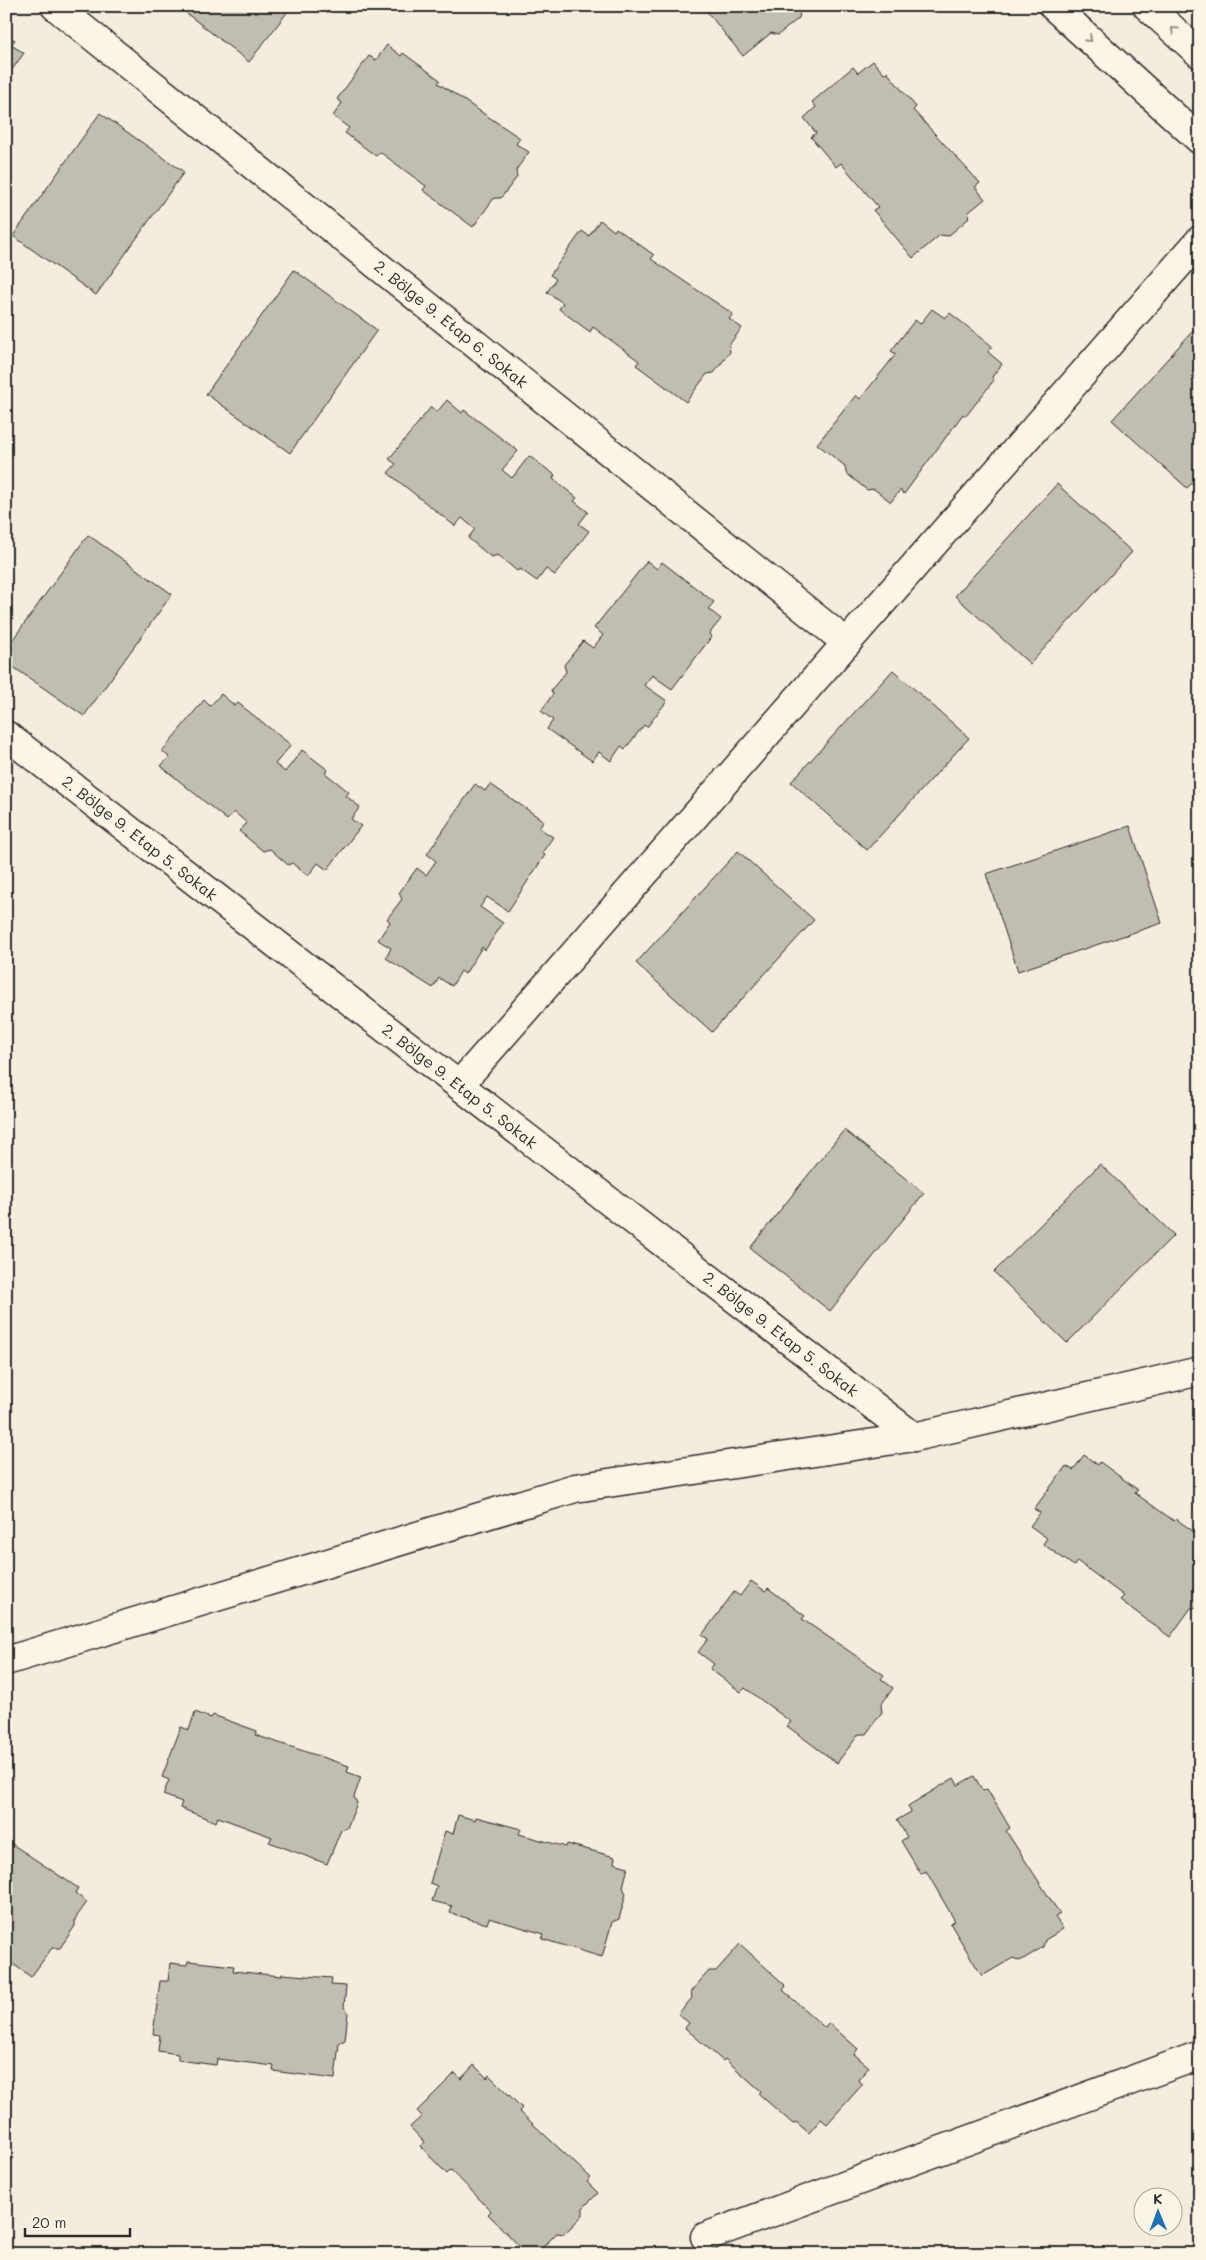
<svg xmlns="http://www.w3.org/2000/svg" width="1206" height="2260" viewBox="0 0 1206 2260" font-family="Mali,sans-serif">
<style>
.building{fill:#c2bdb1;stroke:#2b2b2b}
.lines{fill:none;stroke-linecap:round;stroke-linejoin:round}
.minor-casing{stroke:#2b2b2b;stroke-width:31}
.major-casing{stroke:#2b2b2b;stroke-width:31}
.minor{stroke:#fcf5e5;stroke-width:28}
.major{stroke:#fcf5e5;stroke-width:28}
.oneway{stroke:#949088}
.labels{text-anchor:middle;stroke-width:4;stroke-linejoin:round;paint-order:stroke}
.street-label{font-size:16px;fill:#2b2b2b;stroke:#fcf5e5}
</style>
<rect width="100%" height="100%" fill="#f4edde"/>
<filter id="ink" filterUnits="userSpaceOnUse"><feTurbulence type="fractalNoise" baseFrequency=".02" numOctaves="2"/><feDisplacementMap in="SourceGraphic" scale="10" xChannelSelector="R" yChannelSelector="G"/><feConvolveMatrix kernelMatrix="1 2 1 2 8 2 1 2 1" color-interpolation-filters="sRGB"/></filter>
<g filter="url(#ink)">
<g class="building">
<path d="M177 6H292L249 62Z"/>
<path d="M706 6H806L800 11 799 18 778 35 771 33 743 56 704 8Z"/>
<path d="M6 34 15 40 11 45 24 53 11 71 12 78 6 86Z"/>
<path d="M387 45 401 56 403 53 440 80 438 83 520 138 516 144 529 152 516 170 517 177 501 198H494L473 227 423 190 426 186 380 152 376 156 345 133 349 128 333 116 342 103 337 99 369 56 376 60Z"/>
<path d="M873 61 884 74 887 72 916 107 913 110 980 183 975 187 985 199 969 212 968 219 948 236 940 235 913 258 873 210 878 207 841 163 836 167 811 137 816 133 804 118 816 107 812 102 853 67 858 73Z"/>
<path d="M100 113 184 172 96 295 13 236Z"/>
<path d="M600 220 614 231 616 228 654 255 651 259 733 314 729 319 742 328 729 345 730 352 714 373 707 374 686 402 636 365 639 361 593 327 590 332 559 309 563 303 547 292 556 279 550 275 582 231 589 236Z"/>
<path d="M294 270 377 330 290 453 206 394Z"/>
<path d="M932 309 945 318 950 313 992 346 988 352 1002 364 992 377 994 380 966 416 963 414 904 494 900 490 891 502 874 489 867 490 846 473 845 466 817 444 856 395 860 399 896 354 891 351 915 320 920 324Z"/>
<path d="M1200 323V475L1187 488 1112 420Z"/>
<path d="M447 400 462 413 464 410 518 451 502 470 512 478 529 456 555 475 553 479 577 498 574 501 588 512 579 524 589 531 555 575 546 569 537 581 520 569 517 571 498 555 491 557 468 538 475 529 462 518 455 526 388 473 396 464 389 459 431 407 437 412Z"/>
<path d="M1057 484 1132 552 1030 664 955 596Z"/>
<path d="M88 535 172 594 84 716 6 662V649Z"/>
<path d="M647 561 657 569 662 562 714 602 708 609 721 619 709 634 712 636 672 689 652 675 644 685 667 701 647 727 644 725 625 749 621 746 611 761 599 752 592 761 547 729 553 720 541 711 553 694 551 690 566 672 564 665 583 641 593 648 603 635 594 628Z"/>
<path d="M893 670 969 738 867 850 791 782Z"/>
<path d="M221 694 235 706 238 703 291 745 275 764 285 772 302 750 328 770 325 773 349 792 346 796 360 807 351 819 361 826 327 870 318 863 308 876 292 863 288 865 270 849 263 851 239 831 247 823 234 812 227 820 161 766 169 757 162 751 204 700 210 706Z"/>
<path d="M475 784 485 791 490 784 544 821 539 828 553 837 542 853 545 855 508 911 487 897 480 907 503 923 485 950 482 947 465 974 461 971 452 986 439 978 433 988 386 958 391 948 378 940 390 922 387 919 402 899 399 893 417 868 426 875 436 861 427 854Z"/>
<path d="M1130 826 1162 923 1018 971 986 874Z"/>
<path d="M738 851 814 920 712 1032 636 963Z"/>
<path d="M844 1130 924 1193 830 1311 750 1248Z"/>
<path d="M1100 1164 1174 1235 1067 1343 994 1272Z"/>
<path d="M1084 1455 1098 1465 1100 1462 1138 1490 1135 1493 1174 1521 1176 1519 1200 1536V1607L1191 1608 1170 1637 1120 1600 1124 1596 1077 1561 1074 1566 1043 1544 1047 1538 1030 1526 1040 1513 1034 1509 1066 1466 1073 1470Z"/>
<path d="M751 1581 765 1591 768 1588 805 1616 802 1619 884 1675 881 1679 893 1688 881 1705 882 1712 866 1734H859L837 1763 787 1726 791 1722 745 1688 741 1692 710 1669 714 1664 698 1652 708 1639 702 1635 734 1592 740 1596Z"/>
<path d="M195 1712 211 1718 213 1715 257 1731 255 1735 349 1766 347 1772 361 1777 354 1797 357 1803 347 1828 341 1830 327 1864 269 1842 272 1837 218 1817 216 1822 180 1808 182 1802 163 1795 169 1780 162 1777 181 1727 189 1730Z"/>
<path d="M974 1776 983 1791 987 1789 1010 1828 1006 1831 1060 1914 1055 1917 1063 1929 1045 1940 1043 1947 1020 1961 1013 1958 982 1976 950 1923 955 1921 926 1871 921 1874 901 1841 907 1837 897 1820 911 1812 908 1806 954 1778 958 1785Z"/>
<path d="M458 1815 475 1820 476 1817 521 1829 519 1834 566 1847 567 1844 615 1857 614 1863 628 1867 623 1887 626 1894 619 1919 612 1922 602 1957 542 1939 544 1934 489 1918 487 1924 450 1913 452 1906 432 1901 437 1886 430 1883 445 1831 453 1834Z"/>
<path d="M6 1840 78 1888 75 1893 87 1902 75 1919V1926L60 1948H52L31 1977 6 1959Z"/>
<path d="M740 1944 786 1986 783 1990 825 2028 829 2023 858 2049 854 2054 869 2067 858 2080 863 2084 827 2124 821 2119 809 2133 796 2122 793 2124 759 2094 761 2091 725 2059 723 2061 685 2028 689 2023 678 2014 692 1998 691 1991 709 1971H716Z"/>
<path d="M188 1961 234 1966 233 1971 281 1976 282 1974 332 1978 331 1985 346 1986 344 2007 348 2013 345 2040 339 2043 335 2079 273 2071 274 2066 217 2059 216 2065 178 2060V2054L158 2051 160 2035 153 2034 160 1981H168L170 1963 187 1965Z"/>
<path d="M474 2065 487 2078 489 2075 522 2108 519 2111 591 2178 587 2182 598 2193 583 2208V2215L564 2234 557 2233 536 2254H527L488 2214 491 2211 451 2170 447 2174 420 2146 424 2142 410 2127 422 2116 417 2111 455 2073 461 2079Z"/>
</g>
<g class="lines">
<defs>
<g id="minor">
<path d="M55 6 847 643"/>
<path d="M6 735 914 1437"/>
<path d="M459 1085 1200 240"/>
<path d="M6 1661 575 1488 914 1437 1200 1371"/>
<path d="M705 2237 1200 2055"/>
</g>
<g id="major">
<path d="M1053 6 1200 140"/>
<path d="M1147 6 1200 54"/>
</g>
</defs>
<use href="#minor" class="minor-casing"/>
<use href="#major" class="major-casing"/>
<use href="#minor" class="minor"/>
<use href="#major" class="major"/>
</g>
<defs><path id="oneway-chevron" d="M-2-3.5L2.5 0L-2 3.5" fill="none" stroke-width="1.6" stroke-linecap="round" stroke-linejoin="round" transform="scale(1.25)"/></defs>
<g class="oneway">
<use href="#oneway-chevron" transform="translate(1174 30) rotate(-138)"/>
<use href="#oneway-chevron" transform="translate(1089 39) rotate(42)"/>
</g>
</g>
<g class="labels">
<g class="street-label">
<text transform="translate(451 324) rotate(39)" y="6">2. Bölge 9. Etap 6. Sokak</text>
<text transform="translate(140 838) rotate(38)" y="6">2. Bölge 9. Etap 5. Sokak</text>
<text transform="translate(460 1086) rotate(38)" y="6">2. Bölge 9. Etap 5. Sokak</text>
<text transform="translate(781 1334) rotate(38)" y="6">2. Bölge 9. Etap 5. Sokak</text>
</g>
</g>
<rect width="1206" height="2260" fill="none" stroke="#fcf5e5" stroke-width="25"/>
<rect x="12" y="12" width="1181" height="2235" fill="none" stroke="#2b2b2b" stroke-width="2" filter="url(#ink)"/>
<g transform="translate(1158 2212) rotate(359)"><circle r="24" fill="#fcf5e5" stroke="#a8a49b"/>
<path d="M0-4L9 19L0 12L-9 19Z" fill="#1f6fb2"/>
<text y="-8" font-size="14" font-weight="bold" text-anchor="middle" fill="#2b2b2b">K</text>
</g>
<path d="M25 2228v8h105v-8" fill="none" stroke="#2b2b2b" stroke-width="2.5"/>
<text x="32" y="2228" font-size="15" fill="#2b2b2b" stroke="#fcf5e5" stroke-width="4" paint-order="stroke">20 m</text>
</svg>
